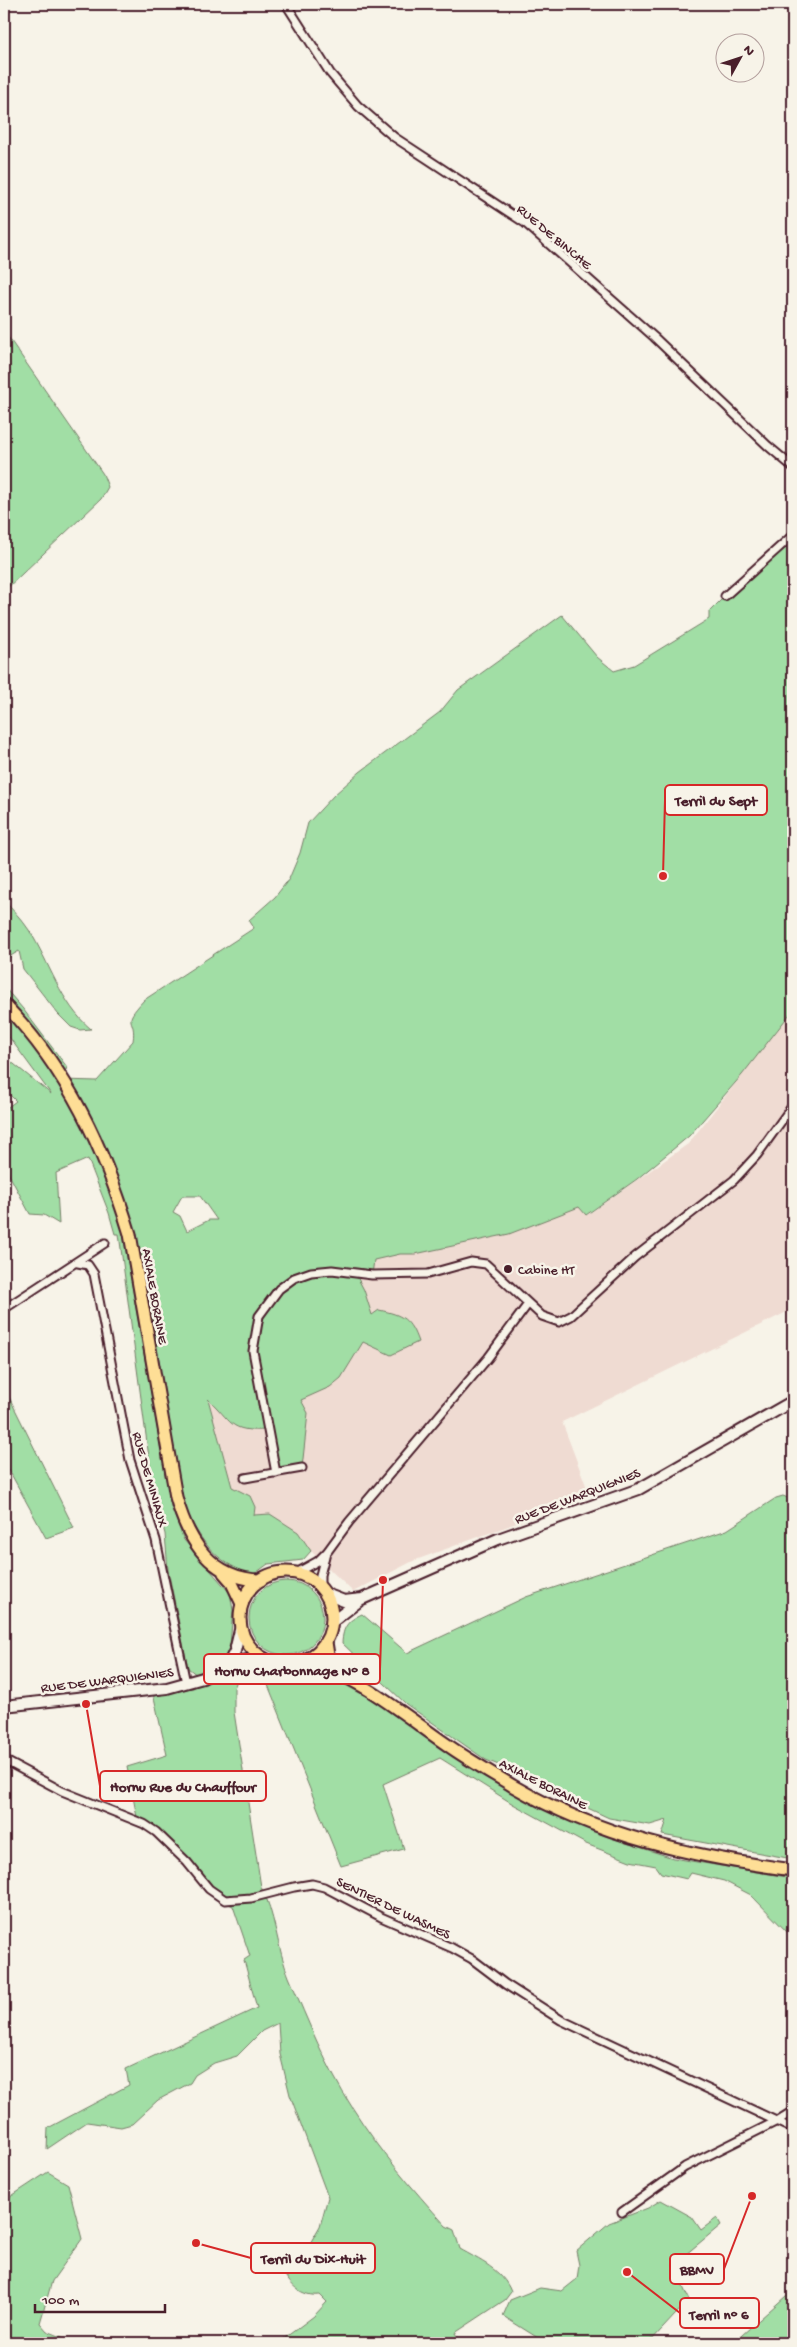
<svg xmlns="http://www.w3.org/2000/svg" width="797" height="2347" viewBox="0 0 797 2347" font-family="'Gochi Hand',sans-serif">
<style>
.built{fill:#efdbd2}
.green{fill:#a1dea5;stroke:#767e68;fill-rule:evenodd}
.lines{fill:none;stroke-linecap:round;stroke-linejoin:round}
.street-casing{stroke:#4a1f2b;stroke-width:11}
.secondary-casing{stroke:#4a1f2b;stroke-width:14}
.primary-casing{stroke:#4a1f2b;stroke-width:15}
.street{stroke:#f7f3e8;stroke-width:7}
.secondary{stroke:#f7f3e8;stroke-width:10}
.primary{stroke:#fede96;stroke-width:11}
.poi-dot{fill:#4a1f2b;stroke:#f7f3e8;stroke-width:2}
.labels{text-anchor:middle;stroke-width:5;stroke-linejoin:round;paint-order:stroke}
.street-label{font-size:14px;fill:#4a1f2b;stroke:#f7f3e8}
.poi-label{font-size:14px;fill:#4a1f2b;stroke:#f7f3e8;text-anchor:start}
.leader{fill:none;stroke:#d62828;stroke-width:2}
.callout-dot{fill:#d62828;stroke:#f7f3e8;stroke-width:2}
.callout{fill:#f7f3e8;stroke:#d62828;stroke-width:2}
.callout-label{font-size:15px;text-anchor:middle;font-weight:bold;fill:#4a1f2b}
</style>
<rect width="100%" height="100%" fill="#f7f3e8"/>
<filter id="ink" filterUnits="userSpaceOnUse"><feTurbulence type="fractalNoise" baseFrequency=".02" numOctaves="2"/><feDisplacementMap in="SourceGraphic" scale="10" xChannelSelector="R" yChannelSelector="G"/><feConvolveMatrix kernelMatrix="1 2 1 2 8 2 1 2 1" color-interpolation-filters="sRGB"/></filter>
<g filter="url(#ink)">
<path class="built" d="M793 1010V1309L562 1422 590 1496 413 1561 353 1592 311 1551 298 1532 254 1515 250 1496 232 1488 207 1398 218 1220 579 1207 587 1215 688 1144Z"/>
<g class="green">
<path d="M4 331 103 474 108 487 101 499 4 591Z"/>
<path d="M793 535V1010L742 1075 689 1136 637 1179 586 1215 579 1207 509 1234 415 1254H400L374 1260 372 1275 355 1273 364 1290 372 1315 379 1310C403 1315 410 1319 418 1342L391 1355 363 1342 341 1378 330 1387 301 1400 308 1413 302 1468 276 1473 267 1430C228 1432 233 1422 208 1399L232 1487 250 1496 255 1507 254 1515 270 1514 298 1532 311 1551 303 1560 268 1564 253 1575C213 1562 198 1538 182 1501L142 1258 135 1231 123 1234 171 1507 184 1540 230 1593 233 1610 230 1645 223 1662 197 1675 188 1668 168 1570 165 1534 154 1495 119 1234H115L109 1213 88 1159 56 1173 59 1224 44 1215 30 1214 4 1165V1110L16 1101 4 1089V1056L51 1094 4 1030V987L23 1009 67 1067 63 1080 97 1081 133 1041C137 1016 120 1026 144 1000L254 928 249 920 275 897 289 879 300 853 308 823 334 795 360 772 440 712 458 690 562 615 597 657 614 671 634 665 709 619V612L725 596ZM182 1196H200L217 1220H209L187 1231 180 1216 173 1212Z"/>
<path d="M4 900C12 910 22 919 29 930 50 963 60 1003 91 1029L80 1030 71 1027 58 1014 23 969 19 951 4 960Z"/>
<path d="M4 1387 74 1528 46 1538 4 1461Z"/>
<path d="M783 1496 793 1500V1859L662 1835 667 1820 650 1825 609 1818 577 1803 536 1780 486 1760 406 1704 342 1643C343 1627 347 1621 362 1614L407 1653 526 1597 727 1530 776 1498Z"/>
<circle cx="286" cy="1618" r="37"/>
<path d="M257 1663 293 1672 310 1671 329 1676 402 1716 427 1737 475 1771 523 1798 605 1836 673 1858 793 1878V1938L751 1895 724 1881 691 1873 687 1879 661 1873 656 1866 630 1861 586 1844 513 1804 440 1758 383 1784 404 1849 341 1866 266 1680 240 1673 234 1688V1712L261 1887C275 1911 277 1949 289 1977 308 2021 326 2067 352 2107 379 2150 412 2188 446 2226L454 2230 460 2249C479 2260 503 2270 511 2292L505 2300 455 2333 461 2343H278L314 2316 327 2302 320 2295C301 2297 290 2285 281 2269L286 2253 309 2245 320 2226 328 2197 290 2095 280 2054 278 2023 262 2031 237 2056 214 2063 195 2075 190 2083 158 2100 132 2124 121 2127 87 2122 47 2149 48 2128 129 2085 126 2069 257 2008 244 1960 250 1956 233 1906 211 1896 171 1850 138 1822 127 1767 167 1755 153 1693 193 1688 227 1668Z"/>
<path d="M48 2172 68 2184 82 2239 52 2281 40 2323 47 2331 77 2343H4V2206L10 2197Z"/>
<path d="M661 2200 692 2217 701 2230 717 2218 721 2225 673 2265 689 2300 649 2343H546L503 2316 510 2300 540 2288 562 2291 577 2279 579 2265 576 2251 609 2223 648 2208Z"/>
<path d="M793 2290V2343H733L786 2296Z"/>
</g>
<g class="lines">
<defs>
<g id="street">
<path d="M286 4 330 73 358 106 394 137 525 223 654 337 768 446 793 467"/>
<path d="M725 596 793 535"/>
<path d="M78 1263 88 1265 94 1274 130 1460 156 1540 186 1683"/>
<path d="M4 1309 105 1243"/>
<path d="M276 1473 253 1351 259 1316 279 1289 294 1278 311 1272 332 1270 372 1275 428 1274 471 1262 486 1264 542 1316 559 1322 571 1316 635 1257 734 1180 757 1155 793 1105"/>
<path d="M245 1478 302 1468"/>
<path d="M296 1573 318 1561 327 1552 349 1522 488 1358 528 1304"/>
<path d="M320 1587V1575L325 1556"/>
<path d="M4 1760 62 1791 144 1824 156 1832 187 1862 209 1889 225 1900 251 1898 294 1887 312 1884 324 1887 381 1917 452 1948 472 1959 505 1984 561 2020 793 2129"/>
<path d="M622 2212 685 2167 777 2121 793 2111"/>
</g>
<g id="secondary">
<path d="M326 1594 344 1601 362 1599 498 1539 639 1489 793 1401"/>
<path d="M332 1622 359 1601"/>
<path d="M229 1663 235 1651 241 1626"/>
<path d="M4 1706 167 1688 203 1678 229 1663 255 1659 269 1661"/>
</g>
<g id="primary">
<path d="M4 1004C68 1070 104 1148 130 1234L176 1497C188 1541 211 1579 261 1580"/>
<circle cx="286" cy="1618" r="46"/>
<path d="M224 1573 231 1581 242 1604"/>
<path d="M326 1642 328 1655 340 1675"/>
<path d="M303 1661C354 1672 404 1715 446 1744 467 1759 490 1772 513 1786 601 1837 694 1857 793 1870"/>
</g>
</defs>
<use href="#street" class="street-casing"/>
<use href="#secondary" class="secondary-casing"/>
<use href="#primary" class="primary-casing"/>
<use href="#street" class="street"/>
<use href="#secondary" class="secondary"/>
<use href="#primary" class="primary"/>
</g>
</g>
<circle class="poi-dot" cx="508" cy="1269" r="5"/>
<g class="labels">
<g class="street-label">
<text transform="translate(555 236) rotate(40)" y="5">RUE DE BINCHE</text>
<text transform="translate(156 1296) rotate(80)" y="5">AXIALE BORAINE</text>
<text transform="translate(151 1479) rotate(74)" y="5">RUE DE MINIAUX</text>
<text transform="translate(577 1495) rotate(-21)" y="5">RUE DE WARQUIGNIES</text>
<text transform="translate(107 1679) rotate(-7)" y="5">RUE DE WARQUIGNIES</text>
<text transform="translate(544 1783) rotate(27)" y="5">AXIALE BORAINE</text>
<text transform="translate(394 1907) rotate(26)" y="5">SENTIER DE WASMES</text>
</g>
<g class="poi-label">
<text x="518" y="1274">Cabine HT</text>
</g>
</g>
<path class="leader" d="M663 876L665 800M383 1580L380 1669M86 1704L100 1786M196 2243L251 2258M752 2196L724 2269M627 2272L680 2313"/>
<g class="callout-dot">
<circle cx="663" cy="876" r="5"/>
<circle cx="383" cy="1580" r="5"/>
<circle cx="86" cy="1704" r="5"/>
<circle cx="196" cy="2243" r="5"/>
<circle cx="752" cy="2196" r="5"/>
<circle cx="627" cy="2272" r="5"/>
</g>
<g class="callout">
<rect x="665" y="785" width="102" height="30" rx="5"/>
<rect x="204" y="1654" width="176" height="30" rx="5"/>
<rect x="100" y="1771" width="166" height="30" rx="5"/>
<rect x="251" y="2243" width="124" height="30" rx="5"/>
<rect x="670" y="2254" width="54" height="30" rx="5"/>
<rect x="680" y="2298" width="79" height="30" rx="5"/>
</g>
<g class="callout-label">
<text x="716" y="805">Terril du Sept</text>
<text x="292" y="1675">Hornu Charbonnage N° 8</text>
<text x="183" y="1791">Hornu Rue du Chauffour</text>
<text x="313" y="2263">Terril du Dix-Huit</text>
<text x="697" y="2274">BBMV</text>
<text x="719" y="2319">Terril n° 6</text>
</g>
<rect width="797" height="2347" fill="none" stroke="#f7f3e8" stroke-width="20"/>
<rect x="10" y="10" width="777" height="2327" fill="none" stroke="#4a1f2b" stroke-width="2" filter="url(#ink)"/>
<g transform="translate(740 58) rotate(50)"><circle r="24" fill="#f7f3e8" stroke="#b29e9c"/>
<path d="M0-4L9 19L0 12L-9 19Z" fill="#4a1f2b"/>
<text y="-8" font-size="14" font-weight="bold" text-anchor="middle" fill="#4a1f2b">N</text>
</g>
<path d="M35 2304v8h130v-8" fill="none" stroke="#4a1f2b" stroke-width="2.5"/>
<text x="42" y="2304" font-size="15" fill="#4a1f2b" stroke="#f7f3e8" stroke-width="4" paint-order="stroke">100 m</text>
</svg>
